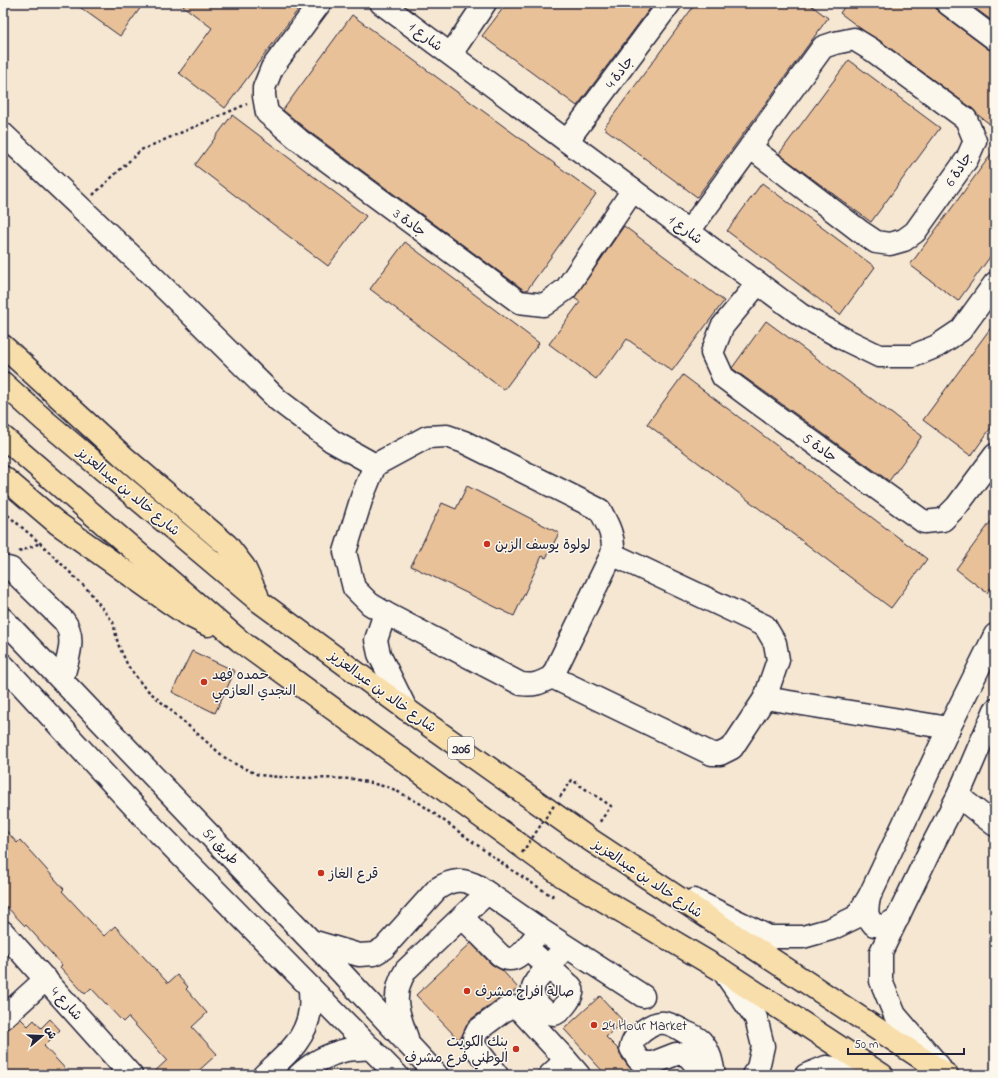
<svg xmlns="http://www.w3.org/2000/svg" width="998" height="1078" viewBox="0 0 998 1078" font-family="'Indie Flower','Playpen Sans Arabic',sans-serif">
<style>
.building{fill:#e9c199;stroke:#22223b}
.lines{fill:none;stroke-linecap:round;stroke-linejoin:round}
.minor-casing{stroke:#22223b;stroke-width:25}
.major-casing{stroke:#22223b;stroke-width:25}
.path{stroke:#22223b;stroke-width:2.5;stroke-dasharray:3 3;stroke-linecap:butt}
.minor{stroke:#fbf7ec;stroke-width:22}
.major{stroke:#f8deab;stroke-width:22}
.path-bridge{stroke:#22223b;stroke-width:2.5;stroke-dasharray:3 3;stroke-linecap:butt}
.poi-dot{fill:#c8321e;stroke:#fbf7ec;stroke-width:1.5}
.labels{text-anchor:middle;stroke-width:3;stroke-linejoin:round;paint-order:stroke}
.shield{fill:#fbf7ec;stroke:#636270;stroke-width:1}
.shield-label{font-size:13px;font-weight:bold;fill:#22223b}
.street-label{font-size:14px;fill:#22223b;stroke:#fbf7ec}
.poi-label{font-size:14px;fill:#22223b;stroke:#fbf7ec;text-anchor:start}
</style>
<rect width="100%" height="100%" fill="#f6e7d3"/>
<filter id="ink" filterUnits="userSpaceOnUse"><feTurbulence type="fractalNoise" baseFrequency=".025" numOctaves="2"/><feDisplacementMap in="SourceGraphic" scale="8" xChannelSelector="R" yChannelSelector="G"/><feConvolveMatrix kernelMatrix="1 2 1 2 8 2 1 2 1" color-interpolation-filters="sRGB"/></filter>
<g filter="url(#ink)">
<g class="building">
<path d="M74 3H144L120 36Z"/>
<path d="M179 3H303L225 108 179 73 212 28Z"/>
<path d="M507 3H654L577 106 482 36Z"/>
<path d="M696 3H808L828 18 697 197 604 128Z"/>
<path d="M847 3H935L936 8 940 13 988 49 995 51V128L978 115 973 109 879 40 864 31 840 13Z"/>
<path d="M968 3H995V23Z"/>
<path d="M352 15 596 194 527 290H524L307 130 283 110Z"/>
<path d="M849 60 940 128 871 222 779 154Z"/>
<path d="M232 115 366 216 328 266 195 165Z"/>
<path d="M995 149V250L958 301 910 265Z"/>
<path d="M762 183 875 267 840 315 727 231Z"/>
<path d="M624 226 724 301 672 371 627 339 612 360 611 359 596 379 549 344 580 302 574 298Z"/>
<path d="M405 242 539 343 504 390 370 289Z"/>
<path d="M766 321 922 436 889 481 733 369 732 368Z"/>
<path d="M995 322V422L971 456 923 420Z"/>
<path d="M683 375 927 559 891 608 647 424Z"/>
<path d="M467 486 559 533 546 558 542 556 514 616 411 566 442 503 456 509Z"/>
<path d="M995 516V582L987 593 956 569Z"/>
<path d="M192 651 235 671 215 713 172 692Z"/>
<path d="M3 827 17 843 20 840 64 889 62 891 104 936 115 926 168 983 177 975 188 987 186 989 207 1013 192 1027 217 1054 194 1075H151L167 1060 128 1017 123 1022 91 988 85 994 60 967 62 965 26 925 25 926 3 903Z"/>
<path d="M471 943 491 964 502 970 518 988 510 995 498 999 470 1020 467 1024 462 1036 458 1039 416 995Z"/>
<path d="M600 996 623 1021 606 1037 619 1050 620 1055 628 1066 637 1073 642 1075H606L564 1029Z"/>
<path d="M21 1019 28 1026 34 1020 41 1028 50 1019 60 1030 44 1046 71 1075H3V1030H6L11 1027Z"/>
</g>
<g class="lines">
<defs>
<g id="minor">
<path d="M320 3 272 68 264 88V96L267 113 299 140 519 302 544 305 566 289 633 190"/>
<path d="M381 3 801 315 844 339 879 356H913L937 346 961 330 995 283"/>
<path d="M947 3 995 39"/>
<path d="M451 54 485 3"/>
<path d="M3 134 138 262 278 400 332 441 375 465"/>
<path d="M567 141 670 3"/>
<path d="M689 231 823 47 835 43 854 39 872 50 966 119 975 141 967 159 915 232 904 240 890 244 876 242 861 232 750 147"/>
<path d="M758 283 722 327 712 353 723 377 758 403 924 522 943 520 957 506 995 455"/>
<path d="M447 436 464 442 600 510C607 523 616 539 612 554L552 677C540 683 535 686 521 684L385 613 370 604 354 588 345 552 362 497 375 465 427 437Z"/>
<path d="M3 567 11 569 16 574 64 621C77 638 67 661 62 680"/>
<path d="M385 613 376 640 379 654 406 709"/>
<path d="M3 619 337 968 437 1075"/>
<path d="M3 665 154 828 310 987 397 1075"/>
<path d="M552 677 712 754H720L732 748 765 698 778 660 775 643 765 626 612 554"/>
<path d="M765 698 949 728"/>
<path d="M958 796 995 825"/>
<path d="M869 897C867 910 865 915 874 925 885 927 888 924 898 918"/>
<path d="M694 900 769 937H803L831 929 856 917 869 897 949 728 995 635"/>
<path d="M462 917 500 955C515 968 527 947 535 937"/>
<path d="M3 932 131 1075"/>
<path d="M315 942 359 955 374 954 384 948 437 889C452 879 463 878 479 887L541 930 643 996"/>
<path d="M527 948 569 985C572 987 573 990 572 993 571 999 560 1013 554 1014 550 1014 547 1012 543 1009 536 1003 530 995 534 985 536 979 542 975 545 970 552 962 559 954 566 947"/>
<path d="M723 971 756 1018 763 1046 758 1068 753 1075"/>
<path d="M3 1018 46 979"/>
<path d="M407 1038C398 1013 390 995 406 970L487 893"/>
<path d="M939 1066 895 1015 881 981V952L931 848 958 796 995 710"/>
<path d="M264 1075C285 1056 307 1039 310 1009 311 1002 310 994 310 987"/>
<path d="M299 1075C312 1063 329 1054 346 1050 354 1049 363 1049 371 1048"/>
<path d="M497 1075 475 1047 474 1038 478 1030 506 1009 513 1007 520 1010 566 1060"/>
<path d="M550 1075 566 1060 579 1075"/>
<path d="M698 1075 695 1064 686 1054H676L653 1063H644L638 1059 631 1048C633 1039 636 1037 643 1031 660 1018 668 1022 685 1032 690 1034 697 1037 701 1041 710 1051 712 1063 714 1075"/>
<path d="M806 1075 826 1067 880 1075"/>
</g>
<g id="major">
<path d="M3 346 124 457 227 545 244 567 257 595"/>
<path d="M3 383 44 420 260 602 406 709 589 839 947 1075"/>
<path d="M3 437 240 641 564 877 723 971 882 1075"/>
<path d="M3 477 57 523 167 601 186 614 208 625"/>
</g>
</defs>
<use href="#minor" class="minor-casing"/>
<use href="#major" class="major-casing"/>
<g class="path">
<path d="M93 195 141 150 247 104"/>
<path d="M3 511 40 543 89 591 113 622 118 644 128 666 144 687 224 757 237 765 259 775 279 777 354 779 391 788 421 804 510 869 552 896 554 893"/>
<path d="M19 552 40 543"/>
<path d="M560 797 572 780 611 806 599 823"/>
<path d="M338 1071 344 1075"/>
</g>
<use href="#minor" class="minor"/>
<use href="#major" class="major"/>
<path class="path-bridge" d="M522 853 555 804"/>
</g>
</g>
<g class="poi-dot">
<circle cx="487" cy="544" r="4"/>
<circle cx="204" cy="682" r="4"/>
<circle cx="321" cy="873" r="4"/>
<circle cx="467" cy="991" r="4"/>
<circle cx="594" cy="1025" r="4"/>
<circle cx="516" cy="1049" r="4"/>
</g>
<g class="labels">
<rect class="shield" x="448" y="737" width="26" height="22" rx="3"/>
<g class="shield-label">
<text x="461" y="753">206</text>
</g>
<g class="street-label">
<text transform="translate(426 36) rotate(37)" y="5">شارع 1</text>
<text transform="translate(619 72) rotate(-53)" y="5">جادة 4</text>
<text transform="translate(958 169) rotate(-57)" y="5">جادة 6</text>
<text transform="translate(410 222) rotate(36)" y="5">جادة 3</text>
<text transform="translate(686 229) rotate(37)" y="5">شارع 1</text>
<text transform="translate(820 447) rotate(36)" y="5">جادة 5</text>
<text transform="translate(129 491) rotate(40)" y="5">شارع خالد بن عبدالعزيز</text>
<text transform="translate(383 691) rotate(36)" y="5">شارع خالد بن عبدالعزيز</text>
<text transform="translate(221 846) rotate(46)" y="5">طريق 51</text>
<text transform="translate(648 878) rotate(34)" y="5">شارع خالد بن عبدالعزيز</text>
<text transform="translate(67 1003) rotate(48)" y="5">شارع 4</text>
</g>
<g class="poi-label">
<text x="495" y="549">لولوة يوسف الزبن</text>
<text x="212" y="679">حمده فهد<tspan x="212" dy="16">النجدي العازمي</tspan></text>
<text x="329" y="878">قرع الغاز</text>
<text x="475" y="996">صالة افراح مشرف</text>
<text x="602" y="1030">24 Hour Market</text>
<text x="508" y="1046" text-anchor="end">بنك الكويت<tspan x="508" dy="16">الوطني فرع مشرف</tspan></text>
</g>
</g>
<rect width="998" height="1078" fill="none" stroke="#fbf7ec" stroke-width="16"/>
<rect x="8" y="8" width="982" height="1062" fill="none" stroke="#22223b" stroke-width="1.5" filter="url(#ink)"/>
<g transform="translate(42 1036) rotate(71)" stroke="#fbf7ec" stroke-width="3" paint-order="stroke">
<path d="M0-3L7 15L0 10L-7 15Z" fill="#22223b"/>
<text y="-6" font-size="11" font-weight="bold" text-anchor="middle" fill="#22223b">ش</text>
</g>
<path d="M848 1048v6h116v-6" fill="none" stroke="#22223b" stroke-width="2"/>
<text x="854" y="1048" font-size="12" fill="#22223b" stroke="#fbf7ec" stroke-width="3" paint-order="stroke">50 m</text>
</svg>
